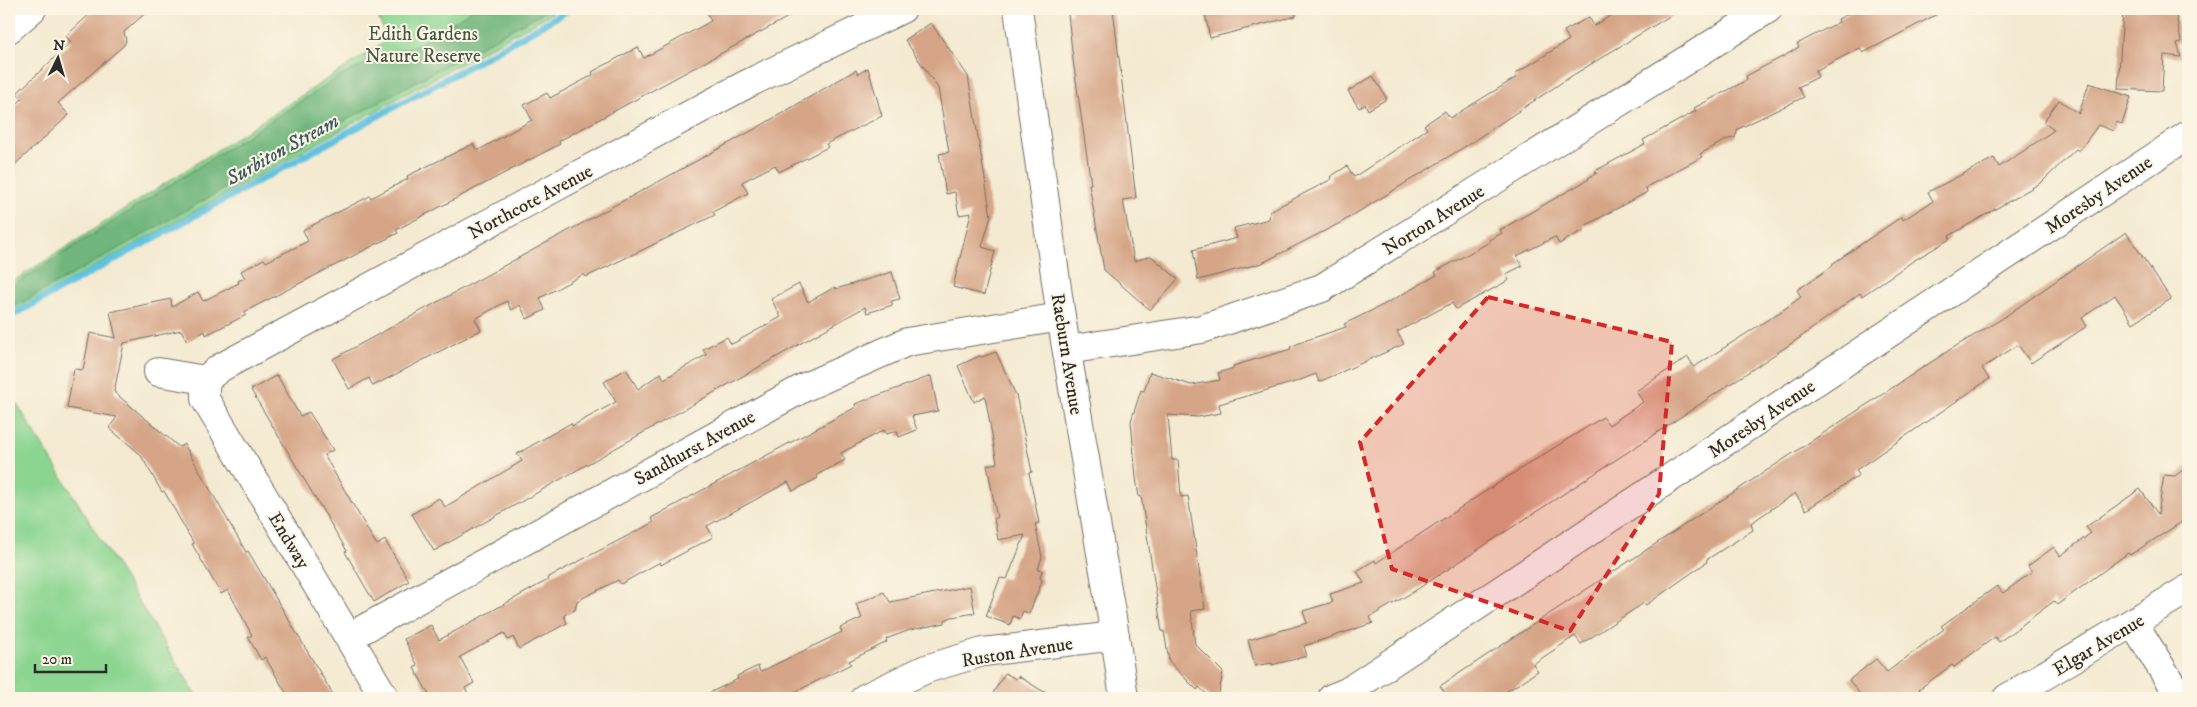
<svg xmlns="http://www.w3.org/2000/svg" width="2197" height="707" viewBox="0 0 2197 707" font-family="'IM FELL DW Pica',serif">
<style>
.green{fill:#8bd591;stroke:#5b805e}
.forest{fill:#70b67b;stroke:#4e7053}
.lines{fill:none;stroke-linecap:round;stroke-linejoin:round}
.stream{stroke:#61c2df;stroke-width:7}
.building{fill:#d6a587}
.minor-casing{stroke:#716e65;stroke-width:30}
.tertiary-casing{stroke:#716e65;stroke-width:30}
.minor{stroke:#fff;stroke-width:28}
.tertiary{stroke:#fff;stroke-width:28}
.marked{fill:#d62828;fill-opacity:0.2;stroke:#d62828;stroke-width:4;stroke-dasharray:10 6;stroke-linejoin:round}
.labels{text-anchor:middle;stroke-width:4;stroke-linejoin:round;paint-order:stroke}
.park-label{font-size:19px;fill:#435644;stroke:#fcf5e5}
.street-label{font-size:19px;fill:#2b2b2b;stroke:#fcf5e5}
.water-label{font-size:20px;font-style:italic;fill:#3b5861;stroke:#fcf5e5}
</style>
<rect width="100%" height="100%" fill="#fcf5e5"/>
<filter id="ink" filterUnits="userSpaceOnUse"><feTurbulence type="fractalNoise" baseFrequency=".02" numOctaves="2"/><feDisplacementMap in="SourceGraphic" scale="10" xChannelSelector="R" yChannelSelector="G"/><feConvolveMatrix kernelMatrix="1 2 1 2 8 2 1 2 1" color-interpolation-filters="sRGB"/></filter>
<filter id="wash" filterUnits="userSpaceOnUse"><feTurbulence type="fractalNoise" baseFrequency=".0096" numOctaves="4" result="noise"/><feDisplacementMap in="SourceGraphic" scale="20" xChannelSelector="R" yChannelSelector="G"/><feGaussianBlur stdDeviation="1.12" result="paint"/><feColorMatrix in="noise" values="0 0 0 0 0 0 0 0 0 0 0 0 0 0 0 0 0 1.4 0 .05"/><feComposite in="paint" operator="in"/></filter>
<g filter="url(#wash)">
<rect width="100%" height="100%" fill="#f4ead1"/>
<g class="green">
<path d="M376 9H559L9 314V284L388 40 375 10Z"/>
<path d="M9 391 198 698H9Z"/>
</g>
<path class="forest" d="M473 9H549L384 99 9 310V288L337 78 381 56 418 45Z"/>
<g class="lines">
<path class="stream" d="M9 317 482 59 570 9"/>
</g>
<g id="blocks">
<g class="building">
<path d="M95 9H150L124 32 126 41 124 45 58 103 69 115 9 170V111L22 99 17 93 71 42 66 36Z"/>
<path d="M705 9H803L559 141 560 144 396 230 398 233 244 312 246 315 206 335 205 331 187 341 181 330 124 343 114 392 179 447 184 444 246 552 248 551 335 698H289L265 657 261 660 248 637 252 635 228 590 221 594 192 544H194L164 491 162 492 140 454 109 428 117 417 67 408 74 369 83 370 90 333 116 338 110 312 171 299 172 307 198 292 203 301 239 283 238 281 245 278 241 271 264 259 266 262 308 241 303 230 370 196 371 198 408 179 407 176 473 144 477 151 532 120 524 105 547 93 550 98 593 75 592 72 638 47 644 58 711 21Z"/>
<path d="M1071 9H1113L1136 198 1123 200 1134 261 1151 256 1178 279 1150 310 1104 270 1089 184H1091L1086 150 1073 60 1068 14 1072 13Z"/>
<path d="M1204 9H1295L1296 16 1210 38Z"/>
<path d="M1622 9H1681L1570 77 1469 144 1342 222 1262 263 1198 280 1193 250 1237 238 1234 228 1269 219 1270 211 1332 179 1330 177 1347 166 1354 177 1427 129 1424 125 1445 111 1450 118 1517 77 1515 74 1569 40 1564 31 1589 17 1594 26Z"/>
<path d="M1858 9H1947L1863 53 1860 48 1815 71 1818 77 1798 87 1804 97 1738 129 1735 138 1728 139 1700 154 1702 157 1646 187 1647 192 1583 227 1584 230 1559 244 1555 237 1517 256 1522 266 1506 274 1509 280 1456 309 1452 303 1397 332 1404 344 1319 382 1316 374 1295 382 1219 404 1221 413 1198 417 1168 415 1172 460H1178L1181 497 1188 496 1205 609 1191 611 1195 644 1223 672 1218 698H1211L1199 687 1197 690 1181 674 1169 661 1164 631 1162 632 1141 496 1139 497 1136 478 1131 421 1141 390 1144 391 1150 372 1191 385 1220 380 1218 373 1234 368 1233 366 1291 349 1290 347 1304 341 1346 327 1344 324 1385 304 1437 275 1435 272 1490 242 1489 240 1502 233 1500 230 1589 179 1588 178 1597 173 1595 171 1645 144 1643 140 1696 111 1694 108 1747 80 1746 76 1786 55 1799 47 1797 44 1839 22 1838 19Z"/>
<path d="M2123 9H2175L2181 42 2177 43 2181 57 2164 55 2162 91 2118 89Z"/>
<path d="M931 23 968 76 991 216 982 247 995 251 984 295 953 287 971 213 959 215 955 192 946 194 939 154 949 152 938 88 905 40Z"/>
<path d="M868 68 882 116 826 144 828 147 779 172 775 165 742 182 748 193 713 212 715 215 586 277 584 274 540 298 545 310 527 319 520 305 511 310 507 301 475 319 481 330 373 386 369 378 349 389 333 359 755 129 856 70 858 74Z"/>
<path d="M1373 76 1387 99 1368 110 1365 104 1359 108 1348 91Z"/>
<path d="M2089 83 2131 97 2122 124 2116 122 2113 131 2098 125 2079 151 2076 149 2042 182 1949 236 1950 239 1913 261 1862 296 1860 293 1801 337 1637 446 1413 592 1370 617 1373 623 1304 646 1307 656 1272 665V663L1255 666 1248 640 1307 623 1303 611 1333 602 1330 594 1364 583 1357 571 1375 560 1376 563 1503 480 1603 417 1609 425 1643 402 1636 391 1688 357 1694 367 1783 310 1801 297 1797 290 1833 266 1832 264 1901 217 1903 220 1933 201 1928 192 1994 158 1999 167 2025 150 2054 130 2043 122 2059 100 2079 114Z"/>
<path d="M2126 232 2171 299 2133 323 2115 295 2082 318 2087 326 2031 363 2018 345 1982 368 1989 379 1856 470 1859 475 1806 510 1795 493 1751 523 1753 530 1706 560 1707 562 1646 605 1644 603 1581 644 1575 636 1533 664 1538 671 1497 698H1449L1440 686 1951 349 2000 320Z"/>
<path d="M892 272 900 299 891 301 893 305 867 313 865 307 434 551 412 514 439 498 445 507 522 461 517 454 571 423 572 426 616 402 604 382 626 369 638 389 661 373 664 379 706 355 703 349 727 337 731 344 734 343 781 317 771 299 799 284 808 302 835 287 836 289Z"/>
<path d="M996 352 1016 395 1032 472 1029 473 1039 523 1035 524 1042 557 1038 569 1042 570 1040 577 1042 581 1029 614 1023 611 1020 619 1013 616 1010 625 986 616 1000 578 1007 579 1025 535 998 540 994 518H997L987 465 997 463 985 396 974 402 958 366 979 356 982 357Z"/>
<path d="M277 375 300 416 309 412 333 450 324 455 372 537 377 545 385 540 409 581 374 602 345 552 347 551 251 390Z"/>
<path d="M931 376 938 411 912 416 917 430 899 437 897 431 886 434 884 430 841 453 845 460 817 475 818 478 793 491 788 482 707 526 713 537 661 565 660 562 621 584 618 580 577 601 575 610 564 615 567 623 519 649 513 637 508 640 504 633 460 657 474 683 465 688 471 698H431L414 668 418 666 404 639 431 625 439 640 548 580 547 578 654 522 651 518 856 407 855 404Z"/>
<path d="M2188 466V518L2130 555 2128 553 2057 605 2054 601 1999 642 1995 637 1954 667 1952 665 1919 689 1925 698H1863L1849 680 1876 659 1887 672 1944 629 1941 626 1997 586 2003 593 2032 572 2028 566 2054 547 2060 556 2091 533 2086 527 2140 489 2158 514 2164 475 2175 476Z"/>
<path d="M970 586 975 613 952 617 945 620V623L910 630 886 639 887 642 849 661 851 664 783 698H699L738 679 737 676 758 666 760 672 842 632 840 628 862 618 856 604 884 592 890 602Z"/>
<path d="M1005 673 1016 679 1018 676 1054 698H990Z"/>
</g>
</g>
</g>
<g filter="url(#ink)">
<use href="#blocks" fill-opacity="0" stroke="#716e65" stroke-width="1"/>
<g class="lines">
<defs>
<g id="minor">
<path d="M1067 350 1202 329 1322 288 1768 9"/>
<path d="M158 372 205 380 220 368 745 85 902 9"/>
<path d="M205 380V399L385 698"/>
<path d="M2133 622 2180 698"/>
<path d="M349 637 805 387 907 342 1061 317"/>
<path d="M865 698 926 669 983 652 1115 636"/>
<path d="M1332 698 1347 692 2188 135"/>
<path d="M2007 698 2188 589"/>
</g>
<g id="tertiary">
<path d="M1018 9 1061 317 1115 636 1124 698"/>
<path d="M9 29 32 9"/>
</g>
</defs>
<use href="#minor" class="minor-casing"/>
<use href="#tertiary" class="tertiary-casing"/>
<use href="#minor" class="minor"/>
<use href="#tertiary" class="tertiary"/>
</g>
</g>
<path class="marked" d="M1488 297 1672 342 1659 494 1570 631 1392 569 1360 442Z"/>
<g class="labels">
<g class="park-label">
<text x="423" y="40">Edith Gardens<tspan x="423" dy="22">Nature Reserve</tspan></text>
</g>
<g class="street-label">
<text transform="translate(2098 194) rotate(-34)" y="7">Moresby Avenue</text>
<text transform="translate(530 201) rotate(-28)" y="7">Northcote Avenue</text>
<text transform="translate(1433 219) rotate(-32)" y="7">Norton Avenue</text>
<text transform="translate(1068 354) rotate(81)" y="7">Raeburn Avenue</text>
<text transform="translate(1761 418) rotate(-34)" y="7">Moresby Avenue</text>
<text transform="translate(694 447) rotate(-29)" y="7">Sandhurst Avenue</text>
<text transform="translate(290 540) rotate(59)" y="7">Endway</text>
<text transform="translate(2098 644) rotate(-31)" y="7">Elgar Avenue</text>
<text transform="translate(1017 651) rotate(-9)" y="7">Ruston Avenue</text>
</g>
<g class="water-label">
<text transform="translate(282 149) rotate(-29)" y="7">Surbiton Stream</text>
</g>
</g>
<rect width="2197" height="707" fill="none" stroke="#fcf5e5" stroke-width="30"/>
<g transform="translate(58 58) rotate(5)" stroke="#fcf5e5" stroke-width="4" paint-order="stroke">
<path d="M0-4L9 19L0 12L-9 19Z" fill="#2b2b2b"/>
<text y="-8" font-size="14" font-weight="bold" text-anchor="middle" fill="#2b2b2b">N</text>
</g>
<path d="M35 664v8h71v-8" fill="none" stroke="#2b2b2b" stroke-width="2.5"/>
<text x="42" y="664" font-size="15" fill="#2b2b2b" stroke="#fcf5e5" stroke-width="4" paint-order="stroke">20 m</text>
</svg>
